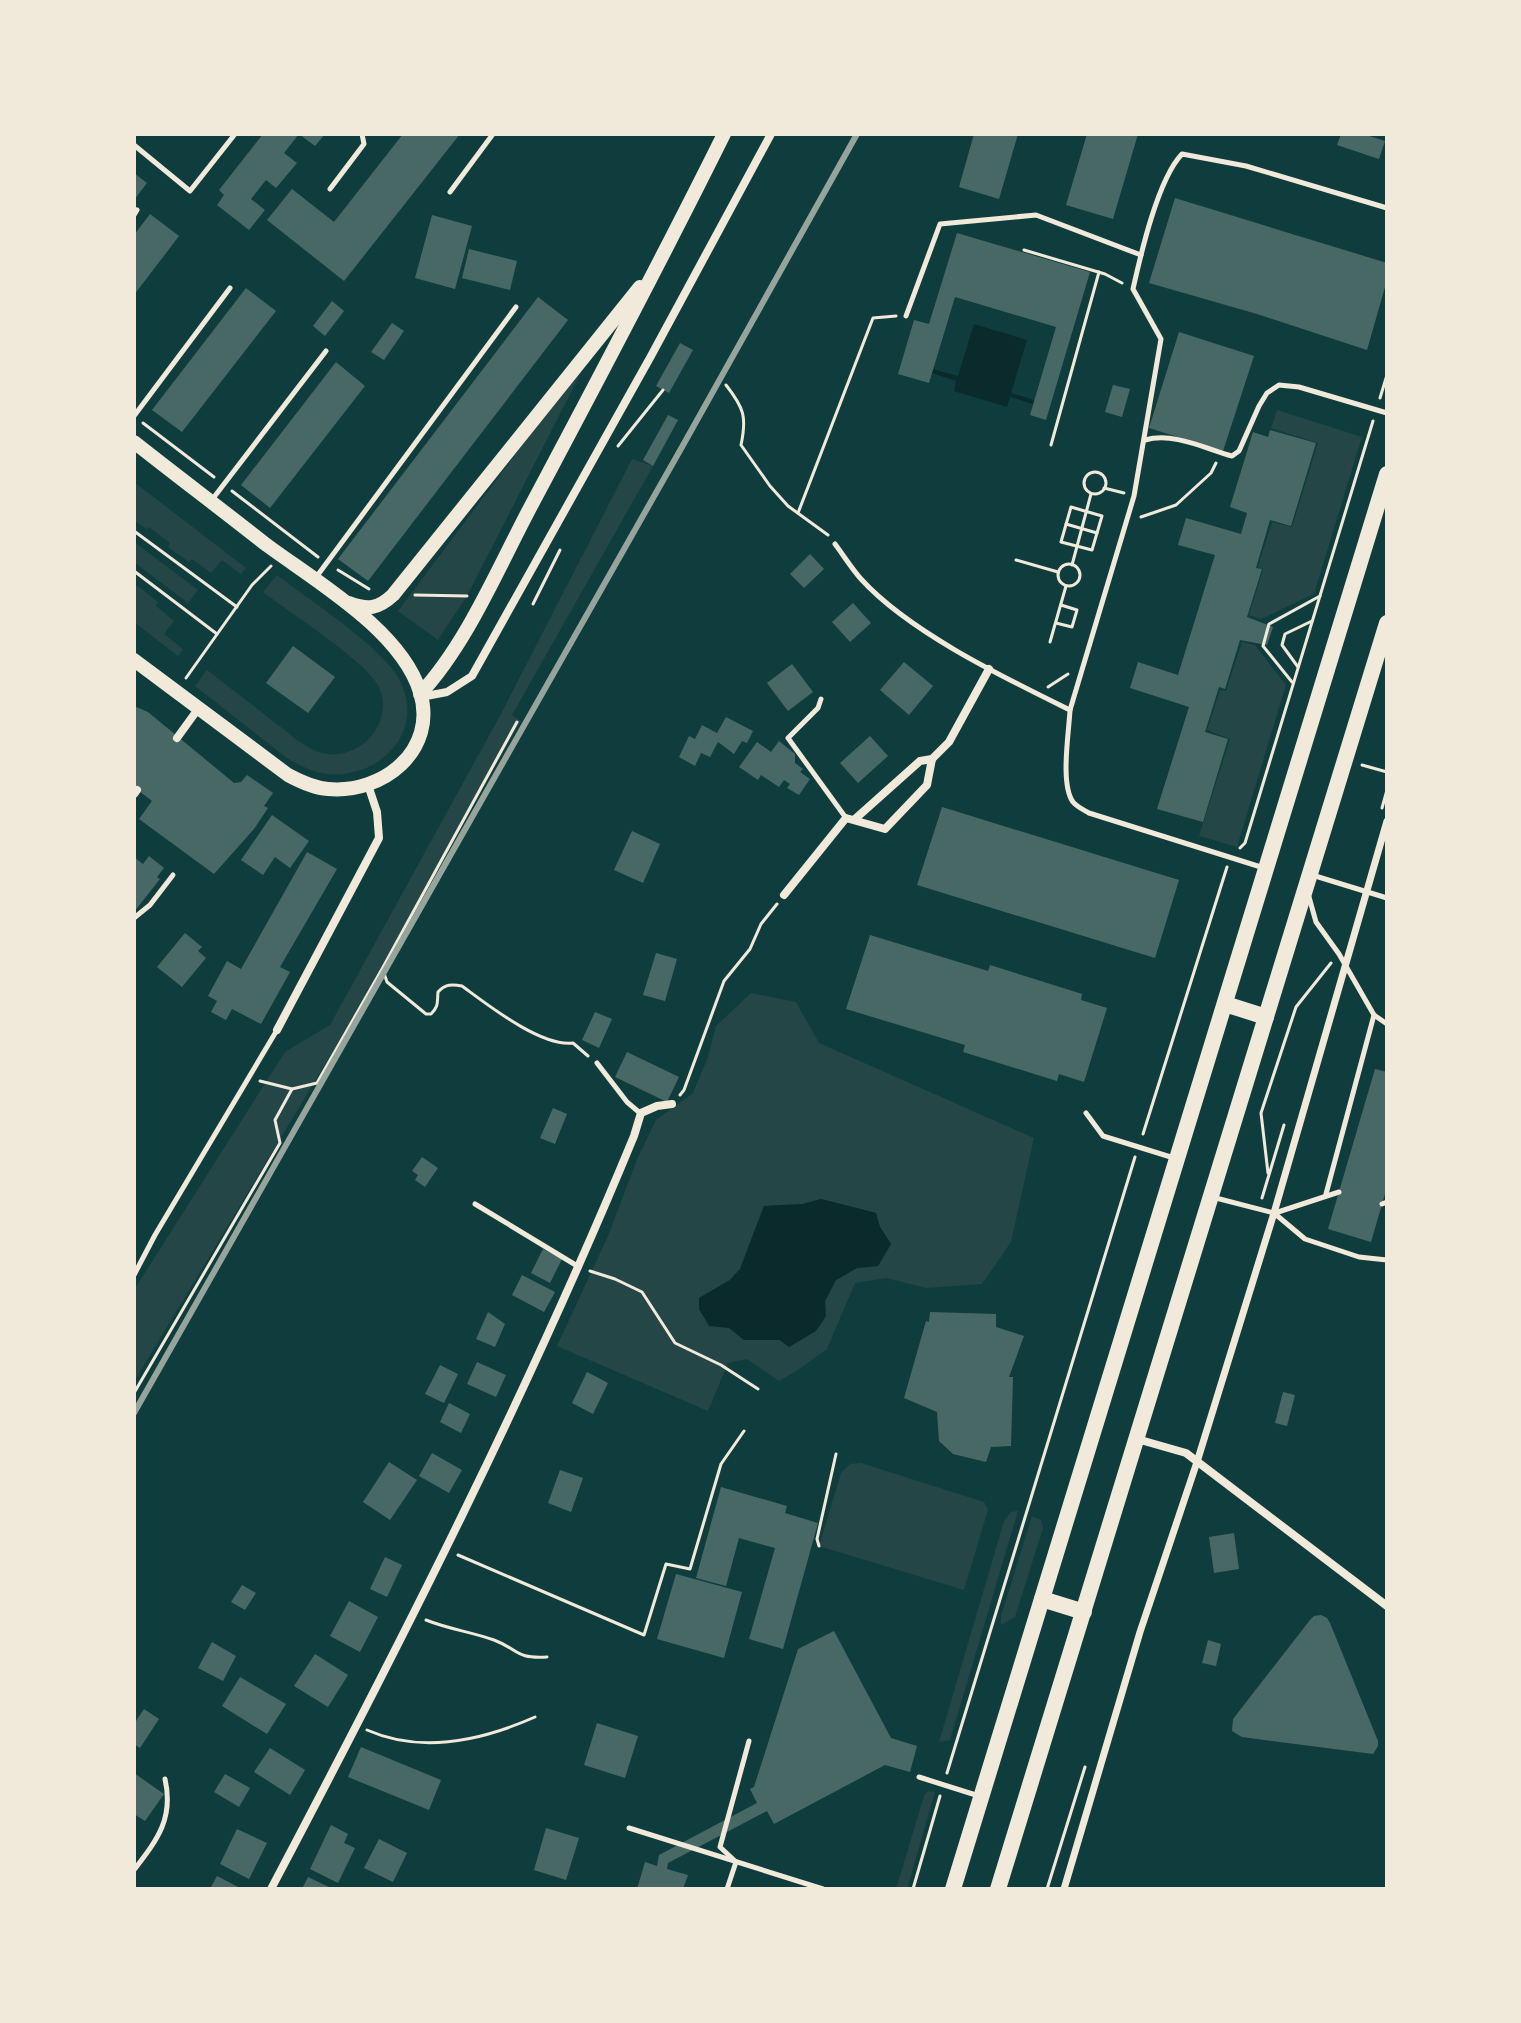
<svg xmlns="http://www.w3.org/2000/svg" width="1521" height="2023" viewBox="0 0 1521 2023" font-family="'Noto Sans',sans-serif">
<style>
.green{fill:#244646;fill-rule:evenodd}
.water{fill:#0a2a2b}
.building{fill:#486865}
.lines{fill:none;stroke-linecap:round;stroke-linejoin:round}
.path{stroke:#f1e9da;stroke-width:3}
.service{stroke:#f1e9da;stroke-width:5}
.pedestrian{stroke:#f1e9da;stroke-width:7}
.minor{stroke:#f1e9da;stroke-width:8}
.secondary{stroke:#f1e9da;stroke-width:14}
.primary{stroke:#f1e9da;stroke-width:16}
.rail{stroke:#97a49c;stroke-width:6}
</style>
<rect width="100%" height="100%" fill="#0f3d3e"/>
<g class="green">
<path d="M590 355 467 596 438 640 398 611Z"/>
<path d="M1277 410 1362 437 1314 594 1261 619 1249 615 1263 569 1258 567 1272 522 1292 527 1318 443 1271 428Z"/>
<path d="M632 459 653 466 512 715 521 721 339 1041 134 1382V1290L285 1052 330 1025 502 712Z"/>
<path d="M134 482 246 568 241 574 222 560 211 573 192 559 189 562 168 547 170 543 149 527 146 529 134 520Z"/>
<path d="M134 542 198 590 188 603 134 562Z"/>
<path d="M277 575C308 599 382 647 399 679 427 731 380 779 327 774 312 772 299 765 287 758L195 686 207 670C230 688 253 705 275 723 288 732 301 745 316 751 337 760 363 750 375 731 384 717 386 700 378 685 364 660 289 612 263 592Z"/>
<path d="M138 586 158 602 156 606 174 621 164 634 183 649 178 656 134 622V588Z"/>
<path d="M1242 642 1255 645 1286 685 1237 847 1199 836 1230 739 1207 730 1220 690 1226 691Z"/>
<path d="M751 993 796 1002 819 1043 1034 1138 1011 1242 982 1284 926 1288 886 1278 855 1283 827 1349 798 1370 779 1381 747 1359 728 1363 708 1411 557 1346 608 1236 638 1157 656 1120 693 1093 708 1057 716 1026ZM821 1199 876 1213 880 1227 891 1244 878 1266 857 1268 836 1280 825 1301 789 1347 780 1340H744L699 1298 730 1280 740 1269 764 1206 803 1204Z"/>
<path d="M861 1463 984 1502 988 1510 964 1590 819 1546 841 1473 850 1464Z"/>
<path d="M1018 1511 950 1740 939 1742 1004 1521 1011 1512Z"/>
<path d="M1032 1516 1041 1520 1043 1528 1015 1617 1001 1625V1616Z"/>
<path d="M928 1791 935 1792 907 1889H896L924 1796Z"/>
</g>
<g class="water">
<path d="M974 324 1027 340 1011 393 1034 400 1033 404 1010 397 1007 407 954 391 956 381 932 373 933 369 958 376Z"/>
<path d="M821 1199 876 1213 880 1227 891 1244 878 1266 857 1268 836 1280 825 1301 826 1316 816 1331 789 1347 780 1340H744L729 1328 709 1326 699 1309V1298L730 1280 740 1269 764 1206 803 1204Z"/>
</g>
<g class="building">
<path d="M263 134H299L284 153 297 163 276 188 266 180 251 199 265 210 249 230 217 205 224 195 219 190Z"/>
<path d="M299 134H325L315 146Z"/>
<path d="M403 134H460L344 281 267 220 292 189 334 222Z"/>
<path d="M974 134H1018L999 199 959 187Z"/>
<path d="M1087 134H1138L1113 219 1066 205Z"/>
<path d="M1341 134H1363L1385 141 1379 159 1337 145Z"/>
<path d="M134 173 147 183 134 200Z"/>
<path d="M1175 198 1387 263V280L1367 350 1257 314 1149 283Z"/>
<path d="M150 214 179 236 134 295V235Z"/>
<path d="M432 215 472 226 455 289 415 278Z"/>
<path d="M957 233 1090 272 1046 420 1030 415 1056 327 955 297 929 383 898 374 914 320 929 324Z"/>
<path d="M469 249 517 261 510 290 462 278Z"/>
<path d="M246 288 276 311 182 432 152 410Z"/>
<path d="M538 297 568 320 368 581 338 559Z"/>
<path d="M332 301 344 311 325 336 313 326Z"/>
<path d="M392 323 404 331 384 360 371 352Z"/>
<path d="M1179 332 1254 356 1223 451 1149 428Z"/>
<path d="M680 343 693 350 669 393 656 386Z"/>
<path d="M336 362 365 386 270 508 241 485Z"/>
<path d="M1113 385 1130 389 1122 417 1105 412Z"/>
<path d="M668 415 678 420 653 466 643 460Z"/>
<path d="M1270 430 1316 443 1291 526 1270 520 1256 568 1262 569 1247 617 1273 627 1267 645 1240 640 1225 689 1219 687 1205 732 1228 739 1203 822 1157 809 1189 707 1130 688 1138 662 1178 675 1215 555 1178 545 1186 518 1241 534 1247 513 1230 507 1253 432 1268 437Z"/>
<path d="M810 554 824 569 804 588 790 574Z"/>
<path d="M853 603 871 623 850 642 832 622Z"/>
<path d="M293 646 335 677 308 713 266 683Z"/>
<path d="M904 662 933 686 909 715 880 690Z"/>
<path d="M792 664 813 692 788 711 767 683Z"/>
<path d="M134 706 148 712 234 783 241 782 247 775 273 793 264 806 268 808 254 829 214 874 139 819 152 801 134 787Z"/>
<path d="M726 717 753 731 747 743 742 741 734 754 718 742 710 757 701 753 695 766 679 757 689 736 695 739 702 725 717 733Z"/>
<path d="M870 736 888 756 858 783 840 763Z"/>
<path d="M779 741 795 754V763L803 769 800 772 810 779 799 795 787 788 790 784 784 780 779 787 761 775 758 780 739 767 757 742 771 752Z"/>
<path d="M942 807 1179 880 1155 958 917 885Z"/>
<path d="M272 815 309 841 290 868 275 857 263 875 241 860Z"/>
<path d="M632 831 660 844 643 883 614 870Z"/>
<path d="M307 852 337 869 280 967 290 972 261 1024 232 1009 226 1020 211 1012 217 1001 208 996 227 961 241 969Z"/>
<path d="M149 856 164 868 157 877 160 879 134 912V857L143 864Z"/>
<path d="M185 933 202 947 198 951 206 958 182 987 157 967Z"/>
<path d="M870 935 988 971 990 965 1028 977 1082 994 1081 1000 1107 1008 1084 1082 1059 1074 1057 1081 963 1052 965 1045 846 1009Z"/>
<path d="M656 953 677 959 665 1001 643 995Z"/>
<path d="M595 1012 612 1019 599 1048 582 1040Z"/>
<path d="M627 1052 679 1077 667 1102 615 1077Z"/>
<path d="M1375 1069 1387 1072V1187L1371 1242 1328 1229Z"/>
<path d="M553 1108 567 1114 555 1144 540 1138Z"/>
<path d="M422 1157 438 1168 425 1187 415 1180 418 1175 412 1171Z"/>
<path d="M543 1249 562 1259 550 1283 531 1273Z"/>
<path d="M522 1275 555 1292 544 1312 512 1295Z"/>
<path d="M488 1312 505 1324 495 1347 476 1339Z"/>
<path d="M930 1312 996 1314V1327L1024 1336 1009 1377H1013L1011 1446 991 1447 986 1462 953 1454 939 1441 937 1412 904 1398 926 1321 929 1322Z"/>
<path d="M477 1362 506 1375 496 1397 467 1384Z"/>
<path d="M440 1365 458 1374 444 1403 425 1394Z"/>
<path d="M587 1372 608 1383 593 1414 572 1403Z"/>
<path d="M1283 1392 1295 1395 1287 1426 1275 1423Z"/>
<path d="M449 1403 470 1414 461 1433 440 1422Z"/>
<path d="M432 1453 462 1470 449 1493 419 1476Z"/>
<path d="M389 1462 417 1480 390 1520 363 1502Z"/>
<path d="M560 1470 583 1478 571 1512 548 1503Z"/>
<path d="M721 1487 787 1506 785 1513 818 1523 783 1649 749 1639 775 1548 739 1538 726 1586 696 1578Z"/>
<path d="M1234 1533 1239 1569 1214 1573 1209 1537Z"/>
<path d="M385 1557 402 1565 387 1597 370 1589Z"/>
<path d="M676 1574 742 1592 724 1658 657 1639Z"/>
<path d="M242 1585 256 1593 245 1610 231 1602Z"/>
<path d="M349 1601 378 1617 360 1652 330 1636Z"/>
<path d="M1321 1615 1327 1618 1330 1623 1378 1741V1746L1373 1754 1242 1737 1232 1731 1233 1719 1310 1620 1314 1616Z"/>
<path d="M834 1631 891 1738 917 1746 910 1772 885 1765 774 1824 767 1811 668 1863 667 1869 688 1875 683 1889H637L645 1862 657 1866 659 1855 757 1803 750 1789 754 1787 798 1649Z"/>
<path d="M1208 1640 1221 1644 1216 1666 1202 1663Z"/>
<path d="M212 1642 236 1656 223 1681 198 1668Z"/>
<path d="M315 1654 348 1675 328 1707 294 1686Z"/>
<path d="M240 1677 286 1704 267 1734 222 1706Z"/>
<path d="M144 1709 159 1719 140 1748 134 1744V1724Z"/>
<path d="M597 1723 638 1736 625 1778 584 1765Z"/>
<path d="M361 1747 441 1780 429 1810 348 1777Z"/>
<path d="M270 1748 305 1770 290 1795 254 1772Z"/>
<path d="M134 1773 164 1794 145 1821 134 1814Z"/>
<path d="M225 1774 250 1788 239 1807 214 1792Z"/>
<path d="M331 1825 348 1834 344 1843 355 1848 338 1883 310 1869Z"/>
<path d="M546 1828 579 1838 566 1880 534 1870Z"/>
<path d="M237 1829 267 1843 249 1879 220 1864Z"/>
<path d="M379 1839 407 1853 393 1882 364 1868Z"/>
<path d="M217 1876 242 1889H210Z"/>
<path d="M308 1877 333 1889H302Z"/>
</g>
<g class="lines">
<g class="path">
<path d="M1024 250 1105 274 1122 283"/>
<path d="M726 385C744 408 747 417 741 445L770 486 788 506 828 535"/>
<path d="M1380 398 1387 375"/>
<path d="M143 423 214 477"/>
<path d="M1051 445 1099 272"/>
<path d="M618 446 663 390"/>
<circle cx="1095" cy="483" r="11"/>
<path d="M1104 488 1124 493"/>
<path d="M232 491 318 557"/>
<path d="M1071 507 1102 516 1092 550 1061 542Z"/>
<path d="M798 513 873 318 896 316"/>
<path d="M1141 517 1176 505 1211 473 1216 463"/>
<path d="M1066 524 1097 533"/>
<path d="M134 531 237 607"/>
<path d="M1016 560 1058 572"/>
<circle cx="1069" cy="575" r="11"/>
<path d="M1072 565 1091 494"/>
<path d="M338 570 369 589"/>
<path d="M134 571 217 634"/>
<path d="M415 595 467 596"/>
<path d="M533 604 560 550"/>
<path d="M1056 623 1072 627 1077 610 1061 605"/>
<path d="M1050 642 1066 586"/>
<path d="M1298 667 1282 645 1285 634 1312 621"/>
<path d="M186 678 252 585 271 566"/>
<path d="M1292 682 1263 646 1269 624 1320 596"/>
<path d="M1048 687 1068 674"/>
<path d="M1362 765 1387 772"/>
<path d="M1382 808 1387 790"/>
<path d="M1240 848 1245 843 1373 421"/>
<path d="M383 970 387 982 426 1014H431C439 1006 437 1003 438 992 445 984 452 984 462 986 488 1005 541 1047 573 1043L588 1056"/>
<path d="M260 1081 292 1089 317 1083 382 969 517 722"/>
<path d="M680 1095 684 1090 724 981 750 949 761 924 777 904"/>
<path d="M1143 1134 1227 867"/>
<path d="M1268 1173 1261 1113 1296 1007 1331 963"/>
<path d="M1262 1198 1284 1125"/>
<path d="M590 1271 615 1279 642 1292 675 1343 721 1365 758 1389"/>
<path d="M134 1393 280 1143 275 1120 292 1089"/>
<path d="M819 1546 817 1539 836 1454"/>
<path d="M458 1555 644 1635 666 1564 690 1569 721 1464 744 1431"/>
<path d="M426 1620C448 1629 472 1632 494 1640 520 1650 515 1659 547 1657"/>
<path d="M367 1730C421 1754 483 1740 535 1717"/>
<path d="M947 1773 1135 1157"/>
<path d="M913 1889 940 1796"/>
<path d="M1047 1889 1085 1767"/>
</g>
<g class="service">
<path d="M134 145 190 191 235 134"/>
<path d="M330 189 364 144 362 134"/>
<path d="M450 192 493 134"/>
<path d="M134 215 137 210"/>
<path d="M906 316 940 224 1036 215 1141 255"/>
<path d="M134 416 230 288"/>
<path d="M1145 440C1173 432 1204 448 1232 456L1239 451 1259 406 1267 393 1279 385 1299 387 1387 413"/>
<path d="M211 501 326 351"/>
<path d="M835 544C844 556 852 569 861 579 909 632 1005 678 1070 710 1069 732 1060 784 1073 802 1077 807 1084 810 1089 813L1264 868"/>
<path d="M317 576 516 307"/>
<path d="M821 699 818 708 788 738 846 818"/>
<path d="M1070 710 1134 496 1161 339 1133 289C1141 253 1158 179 1182 154L1246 166 1387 208"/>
<path d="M1312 875 1387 898"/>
<path d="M1309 897 1316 922 1339 954 1374 1015 1387 1024"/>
<path d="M134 918 150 905 173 875"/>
<path d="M597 1063 627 1102 640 1113"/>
<path d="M1086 1113 1103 1136 1174 1158"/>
<path d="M1326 1194 1374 1015"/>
<path d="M1212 1197 1274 1213 1305 1239 1359 1257 1387 1260"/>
<path d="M475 1204 579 1267"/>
<path d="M1382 1204 1387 1202"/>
<path d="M1275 1213 1339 1192"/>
<path d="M134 1275 155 1235 277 1030"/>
<path d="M919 1777 979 1796"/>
<path d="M629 1828 823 1889"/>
<path d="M134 1870C157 1840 174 1819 165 1779"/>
<path d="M727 1889 736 1862 720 1847 749 1741"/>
</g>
<path class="pedestrian" d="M1064 1889 1140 1632 1197 1462 1274 1213 1387 821"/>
<g class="minor">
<path d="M421 697 447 692 472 676 651 356 771 134"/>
<path d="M177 738 198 709"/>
<path d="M134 794 137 790"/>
<path d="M855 819 920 761 932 759"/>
<path d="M784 895 846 818 885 829 927 785 932 759 949 742 989 669"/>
<path d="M277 1030 379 838 377 812 368 785"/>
<path d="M1137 1439 1186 1453 1387 1606"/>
<path d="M271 1889C401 1643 528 1393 634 1136L641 1113 657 1106 672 1104"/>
</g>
<g class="secondary">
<path d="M134 442C177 476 221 509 264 543 315 581 401 630 420 692 438 750 383 794 328 789 314 788 301 782 288 775L134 660"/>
<path d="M349 603C368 610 378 609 393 595L640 287"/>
<path d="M420 694C467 644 499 566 531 506 597 382 662 259 724 134"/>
</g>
<g class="primary">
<path d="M1225 1004 1266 1017"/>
<path d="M1042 1599 1084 1612"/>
<path d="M953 1889 1387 474"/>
<path d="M998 1889 1387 623"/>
</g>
<path class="rail" d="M134 1413 682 447 857 134"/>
</g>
<rect width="1521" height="2023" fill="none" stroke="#f1e9da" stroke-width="272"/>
</svg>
